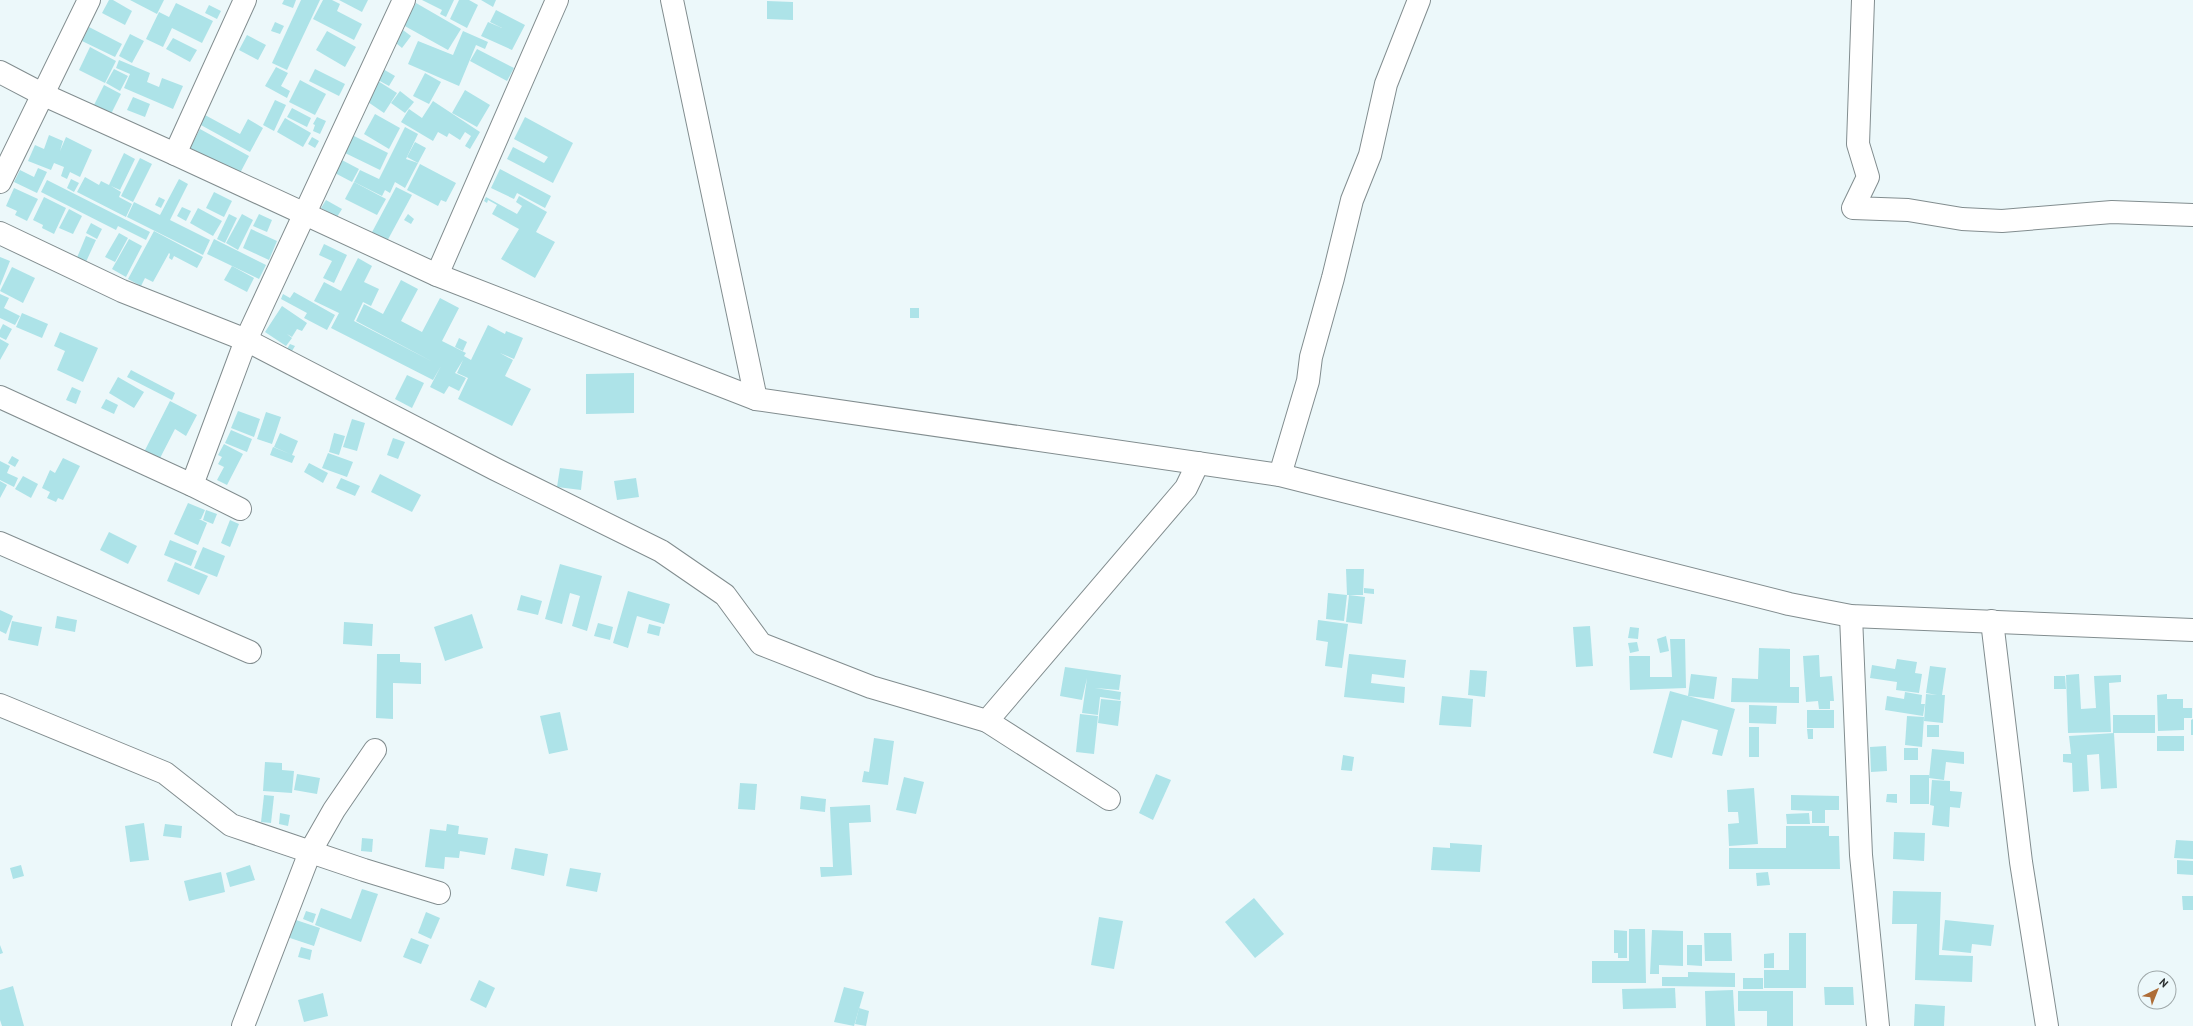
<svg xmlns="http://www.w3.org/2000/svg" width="2193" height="1026" viewBox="0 0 2193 1026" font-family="'PT Sans',sans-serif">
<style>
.building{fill:#ade3e8}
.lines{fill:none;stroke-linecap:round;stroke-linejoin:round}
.minor-casing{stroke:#828d8f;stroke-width:24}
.minor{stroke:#fff;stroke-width:22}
</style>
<rect width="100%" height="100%" fill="#ecf8fa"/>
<g class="building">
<path d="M109 0H113L132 11 125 25 102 13Z"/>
<path d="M130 0H164L157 14Z"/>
<path d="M284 0H296L293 8 282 4Z"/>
<path d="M301 0H320L287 70 272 63Z"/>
<path d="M323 0H332L340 4 337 11 362 24 354 40 313 19Z"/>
<path d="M339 0H368L362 12Z"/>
<path d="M422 0H454L446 17 440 14 442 10Z"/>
<path d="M459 0H469L478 5 467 28 450 19Z"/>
<path d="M481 0H496L493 7Z"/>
<path d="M767 1 793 2V20L767 19Z"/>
<path d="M176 3 213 21 202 43 172 28 163 47 146 39 159 12 169 17Z"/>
<path d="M416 3 461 29 448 50 403 25Z"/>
<path d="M209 5 221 11 217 19 205 13Z"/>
<path d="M496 10 525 25 512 50 481 36 488 22 502 28 490 22Z"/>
<path d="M275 22 284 26 280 34 271 31Z"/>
<path d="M89 27 122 44 115 57 82 41Z"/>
<path d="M403 30 411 36 402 48 396 43 398 33Z"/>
<path d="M327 31 356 47 345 67 316 50Z"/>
<path d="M463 31 488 42 485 49 476 45 459 86 408 64 418 41 453 55Z"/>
<path d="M130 34 144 41 132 63 119 56Z"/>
<path d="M247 35 266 45 258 60 239 50Z"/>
<path d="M173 38 197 50 190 62 166 49Z"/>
<path d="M90 47 116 61 105 83 79 70Z"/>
<path d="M477 49 514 68 507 81 470 61Z"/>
<path d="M119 60 150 73 147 82 159 87 162 78 183 86 173 109 124 88 130 74 116 68Z"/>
<path d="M276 67 288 73 281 86 290 91 287 98 265 86Z"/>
<path d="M114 69 128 76 120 91 106 83Z"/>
<path d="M315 69 345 84 339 96 309 81Z"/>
<path d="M383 69 395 76 389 86 378 80Z"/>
<path d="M425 73 441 82 429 104 413 96Z"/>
<path d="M300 80 326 94 315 115 289 102Z"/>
<path d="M378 81 397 93 384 113 365 100Z"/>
<path d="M104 85 121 94 110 116 93 107Z"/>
<path d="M465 90 490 105 477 127 452 113Z"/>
<path d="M400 91 414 102 405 113 391 103Z"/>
<path d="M133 97 150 104 145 117 127 110Z"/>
<path d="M275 100 286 105 274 131 263 125Z"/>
<path d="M433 101 480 132 470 149 465 146 471 136 465 132 460 140 449 133 447 137 438 132 433 141 401 122 409 109 422 118Z"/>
<path d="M292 108 311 118 307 127 287 117Z"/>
<path d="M375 114 400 128 389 149 364 134Z"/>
<path d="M205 115 240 134 248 119 263 128 250 152 199 124Z"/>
<path d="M317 117 326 121 320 134 313 131 315 125 313 124Z"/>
<path d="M525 117 573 143 553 183 507 159 513 147 544 163 548 157 514 139Z"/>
<path d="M285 118 311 133 303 147 277 132Z"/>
<path d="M405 127 418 134 406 159 418 163 405 188 395 182 390 193 385 190 382 196 354 182 360 170 379 179Z"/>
<path d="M200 129 249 156 239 175 196 160 200 153 190 148Z"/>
<path d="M49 135 63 141 60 151 66 137 92 150 80 177 70 172 67 179 61 176 64 167 54 163 51 170 28 161 35 145 44 149Z"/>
<path d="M352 135 388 153 380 170 343 152Z"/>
<path d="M312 137 319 141 315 148 308 144Z"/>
<path d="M415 142 426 148 418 163 407 157Z"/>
<path d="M124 153 135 159 120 190 111 186 121 192 119 197 132 204 126 217 77 192 85 177 99 185 101 181 109 185Z"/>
<path d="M140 158 152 164 133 202 121 196Z"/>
<path d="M340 159 359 169 352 182 333 172Z"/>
<path d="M420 164 456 183 446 202 441 200 438 206 407 190Z"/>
<path d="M38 168 47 172 37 193 14 182 20 170 34 177Z"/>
<path d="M500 169 551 196 545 208 517 193 514 199 491 188Z"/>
<path d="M71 179 79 183 74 192 67 188Z"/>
<path d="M179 179 188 184 170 220 210 240 203 255 127 217 134 202 160 215Z"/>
<path d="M47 180 150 232 146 240 118 226 116 230 41 192Z"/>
<path d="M354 182 386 199 377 215 345 199Z"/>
<path d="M396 187 412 195 385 245 370 236Z"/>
<path d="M14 188 38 199 27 221 15 215 17 211 6 206Z"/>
<path d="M214 192 232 201 224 217 206 208Z"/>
<path d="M519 196 547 212 536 232 555 242 535 278 501 259 519 229 492 214 497 205 488 200 487 203 484 201 486 197 517 214 522 206 516 202Z"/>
<path d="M44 197 66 208 54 234 42 228 43 225 33 220Z"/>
<path d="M159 197 165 200 161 208 155 205Z"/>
<path d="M326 200 342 209 337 217 321 208Z"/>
<path d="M182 207 191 211 186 221 177 216Z"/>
<path d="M198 208 222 221 213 236 190 223Z"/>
<path d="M69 209 82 216 73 234 59 228Z"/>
<path d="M229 214 237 218 225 243 217 239Z"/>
<path d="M242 214 253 220 238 250 226 243Z"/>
<path d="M259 214 272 220 267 232 253 226Z"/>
<path d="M408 214 414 219 411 224 404 220Z"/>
<path d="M91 223 102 229 97 239 86 233Z"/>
<path d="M251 229 277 241 269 260 243 248Z"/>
<path d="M154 231 203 257 197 268 174 256 172 260 169 258 170 254 169 253 153 282 145 278 141 286 128 279Z"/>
<path d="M119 233 128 238 115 262 105 257Z"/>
<path d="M86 236 96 240 85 264 76 260Z"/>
<path d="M129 239 142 246 126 277 112 269Z"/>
<path d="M214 239 266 265 259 279 207 254Z"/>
<path d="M324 244 347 255 334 283 323 278 332 261 319 255Z"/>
<path d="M0 257 10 261 0 286Z"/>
<path d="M358 258 372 266 364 282 379 289 371 306 363 302 354 321 433 362 356 321 364 304 383 314 401 280 418 289 401 321 422 332 440 298 459 308 442 341 466 353 464 356 471 360 488 325 505 334 506 331 523 338 514 359 500 353 513 360 505 376 531 389 512 426 458 399 468 378 457 373 463 360 455 373 466 378 459 391 449 386 444 394 430 387 441 366 433 380 331 328 339 313 314 301 324 282 341 291Z"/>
<path d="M232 266 254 278 247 292 224 280Z"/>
<path d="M12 267 35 278 23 303 0 291Z"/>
<path d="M294 292 335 315 327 330 304 318 307 313 281 299 283 294 290 298Z"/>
<path d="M0 294 9 298 4 308 20 316 15 325 0 318Z"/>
<path d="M282 306 307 323 302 331 297 329 292 337 287 334 292 338 286 346 265 332Z"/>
<rect x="910" y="308" width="9" height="10"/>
<path d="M22 313 48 324 42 338 16 327Z"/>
<path d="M3 324 12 329 6 340 0 337V330Z"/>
<path d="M60 332 98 348 83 382 57 370 65 351 54 346Z"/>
<path d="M459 338 467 342 463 351 455 347Z"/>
<path d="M0 339 9 344 0 360Z"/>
<path d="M290 344 295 346 292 351 287 349Z"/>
<path d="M131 370 175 393 172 400 127 377Z"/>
<path d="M634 373V413L586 414V374Z"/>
<path d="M407 375 424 383 412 408 395 399Z"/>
<path d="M118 377 144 392 134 408 109 393Z"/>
<path d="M72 387 81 391 76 404 66 400Z"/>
<path d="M106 399 118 405 114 414 101 408Z"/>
<path d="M170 401 197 415 186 436 175 429 158 462 143 454Z"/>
<path d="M238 411 260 419 254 437 231 428Z"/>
<path d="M266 412 281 417 272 444 257 439Z"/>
<path d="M352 419 365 423 357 451 343 447Z"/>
<path d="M231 430 252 439 247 452 225 443Z"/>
<path d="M280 433 298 441 292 455 295 456 292 463 270 455 273 447 290 454 274 447Z"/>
<path d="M334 433 345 436 339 455 329 452Z"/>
<path d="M393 438 405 442 398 459 387 455Z"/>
<path d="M224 444 243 454 227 485 217 480 224 467 218 464 222 457 218 455Z"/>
<path d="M328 453 353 462 347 477 322 468Z"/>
<path d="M12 456 19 460 15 467 8 463Z"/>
<path d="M63 458 80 466 63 500 58 498 56 502 47 498 50 492 42 488 50 470 55 473Z"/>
<path d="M0 461 10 466 7 473 18 478 14 487 0 480Z"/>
<path d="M309 463 328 473 323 483 304 472Z"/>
<path d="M560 468 583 471 581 490 557 487Z"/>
<path d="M380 474 421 495 412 512 371 492Z"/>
<path d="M23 476 38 484 31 498 15 489Z"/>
<path d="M341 478 360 486 355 496 336 488Z"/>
<path d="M636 478 639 497 617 500 614 481Z"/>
<path d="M0 481 7 485 0 498Z"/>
<path d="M188 503 205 510 201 519H199L207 523 198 545 174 534Z"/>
<path d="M206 510 217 514 213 524 203 520Z"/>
<path d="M230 520 239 524 230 547 221 543Z"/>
<path d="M109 532 137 546 128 564 100 550Z"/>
<path d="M170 540 197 551 191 566 164 555Z"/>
<path d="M203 547 225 556 217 577 194 568Z"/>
<path d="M175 562 208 576 199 595 167 581Z"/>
<path d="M560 564 602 576 587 631 572 626 580 596 570 593 562 624 545 619Z"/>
<path d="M1346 569H1364L1363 595H1347Z"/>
<path d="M1364 588 1374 589V594L1364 593Z"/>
<path d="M628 591 670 604 664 624 637 616 628 648 613 643Z"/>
<path d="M1328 593 1347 595 1344 621 1326 619Z"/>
<path d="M521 595 542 601 538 615 517 610Z"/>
<path d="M1349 595 1365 597 1362 624 1346 622Z"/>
<path d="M0 610 13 616 6 634 0 631Z"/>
<path d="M472 614 483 648 445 661 434 627Z"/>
<path d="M57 616 77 620 75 632 55 628Z"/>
<path d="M1318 620 1348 624 1342 668 1325 666 1328 642 1316 640Z"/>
<path d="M12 621 42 627 38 646 8 640Z"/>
<path d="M344 622 373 624 372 646 343 644Z"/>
<path d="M598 623 613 627 610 640 594 636Z"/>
<path d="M649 624 661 627 659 636 647 633Z"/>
<path d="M1590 626 1593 666 1576 667 1573 627Z"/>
<path d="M1630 627 1639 628 1638 639 1628 638Z"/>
<path d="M1666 636 1669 651 1660 653 1657 639Z"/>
<path d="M1670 639H1685L1686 688 1630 690 1629 656H1650V677H1672Z"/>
<path d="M1637 642 1639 651 1630 653 1628 643Z"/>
<path d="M1759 648 1790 649V687H1799V703L1731 702 1732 678 1758 679Z"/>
<path d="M377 654H400V662L421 663V684L393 683V719L376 718Z"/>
<path d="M1349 654 1406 660 1404 678 1372 674 1371 683 1405 687 1404 703 1344 697Z"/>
<path d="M1819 655 1820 677 1832 676 1834 701H1830V709H1819L1818 701 1806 702 1803 656Z"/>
<path d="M1897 659 1917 662 1915 673 1922 674 1919 693 1896 690 1897 682 1870 678 1872 665 1895 669Z"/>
<path d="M1930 666 1946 668 1942 695H1945L1943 723 1924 721 1926 694 1937 695 1926 693Z"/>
<path d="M1065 667 1121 675 1119 690 1095 688 1121 692 1120 700 1100 697 1098 715 1082 713 1087 678 1082 700 1060 696Z"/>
<path d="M1470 670 1487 671 1485 697 1468 695Z"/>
<path d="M1691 674 1717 677 1714 699 1688 696Z"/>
<path d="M2079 674 2081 709 2096 708 2094 676 2121 675V682L2109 683 2111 732 2068 733 2066 675Z"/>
<path d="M2054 676H2065L2066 689H2054Z"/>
<path d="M1670 691 1735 709 1722 756 1712 754 1718 730 1682 720 1672 758 1653 753Z"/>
<path d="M1905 692 1922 695 1921 704H1925L1923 716 1885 710 1887 696 1904 699Z"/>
<path d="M2167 694V699H2183V708H2192V718H2184V730L2158 731 2157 695Z"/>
<path d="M1442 696 1473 699 1471 727 1439 725Z"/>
<path d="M1101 699 1121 701 1118 726 1098 723Z"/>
<path d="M1749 705 1777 706 1776 724 1749 723Z"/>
<rect x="1807" y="710" width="27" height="18"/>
<path d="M560 712 568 750 549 754 540 716Z"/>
<path d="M1080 714 1098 716 1094 754 1076 752Z"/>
<rect x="2113" y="715" width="42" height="18"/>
<path d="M1907 716 1924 717 1922 747 1905 745Z"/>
<path d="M2193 719V735H2191V720Z"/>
<rect x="1927" y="725" width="12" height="12"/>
<rect x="1749" y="727" width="10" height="30"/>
<path d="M1807 729H1813V739H1808Z"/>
<path d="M2114 733 2117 788 2101 789 2099 754 2087 755 2089 791 2073 792 2072 763 2063 762V754H2071L2069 736Z"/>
<rect x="2157" y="736" width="27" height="15"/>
<path d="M874 738 894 741 888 785 862 782 864 771 869 772Z"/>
<path d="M1886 746 1887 771 1871 772 1870 747Z"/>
<rect x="1904" y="748" width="14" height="12"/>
<path d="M1932 749 1964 752V764L1946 762 1944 780 1929 778Z"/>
<path d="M1343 755 1354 757 1352 771 1341 770Z"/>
<path d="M265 762 282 763V770L294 771 292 793 263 791Z"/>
<path d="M297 774 320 778 317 794 294 790Z"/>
<path d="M1156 774 1171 780 1153 820 1139 813Z"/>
<rect x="1910" y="775" width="19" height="29"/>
<path d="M904 777 924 782 916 814 896 810Z"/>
<path d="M1932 780 1950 781V791L1962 792 1960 808 1950 807 1949 827 1932 825 1934 806 1930 805Z"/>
<path d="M740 783 757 784 755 810 738 809Z"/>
<path d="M1754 788 1758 844 1729 846 1728 824 1739 823 1738 812H1728L1727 790Z"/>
<path d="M1887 794H1897V803L1886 802Z"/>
<path d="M264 795 274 796 271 823 261 822Z"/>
<path d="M1791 795 1839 796V810H1825V823H1812V811L1791 810Z"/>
<path d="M801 796 826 799 825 812 800 809Z"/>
<path d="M870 805 871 822 849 823 852 875 821 877 820 867H833L830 807Z"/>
<path d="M280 813 290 815 288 826 279 824Z"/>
<path d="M1809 813 1810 824H1787L1786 814Z"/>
<path d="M144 823 149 860 130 862 125 826Z"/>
<path d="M165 824 182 826 181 838 163 836Z"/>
<path d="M447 824 459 826 458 834 488 838 485 855 460 851 459 858 445 857 444 869 425 867 430 829 446 831Z"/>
<path d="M1786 826H1829V836H1839L1840 869H1729V848H1786Z"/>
<path d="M1894 832 1925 833 1924 861 1893 859Z"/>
<path d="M362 838 373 839 372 852 361 851Z"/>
<path d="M2176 840 2193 841V859L2174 858Z"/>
<path d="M1450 843 1482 845 1480 872 1431 870 1433 847 1450 848Z"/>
<path d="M515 848 548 854 544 876 511 869Z"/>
<path d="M2177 860 2193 861V875L2177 874Z"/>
<path d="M21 865 24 876 13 879 10 868Z"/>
<path d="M250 865 255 880 230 887 226 873Z"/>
<path d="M570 868 601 873 597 892 566 886Z"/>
<path d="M221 872 225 892 189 901 184 881Z"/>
<path d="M1768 872 1770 885 1757 886 1756 873Z"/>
<path d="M362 889 378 894 361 942 315 925 321 908 351 919Z"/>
<path d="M1893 891 1941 892 1939 955 1973 956 1972 982 1915 980 1917 924H1892Z"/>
<path d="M2182 896H2193V910H2183Z"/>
<path d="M1254 898 1284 934 1255 958 1225 922Z"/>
<path d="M306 911 316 914 313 923 303 919Z"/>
<path d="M426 912 440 918 431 939 418 933Z"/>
<path d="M1099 917 1123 921 1114 969 1091 965Z"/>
<path d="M293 919 320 928 314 946 287 937Z"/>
<path d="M1945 920 1994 925 1991 946 1972 944 1971 953 1942 950Z"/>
<path d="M1629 929H1645L1646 983H1592V961H1629Z"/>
<path d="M1614 930 1627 931V958H1618V953H1614Z"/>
<path d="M1652 930 1683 931V966L1659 965V974H1650Z"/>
<path d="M1704 933H1731L1732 961H1705Z"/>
<path d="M1789 933H1806V988H1764V970H1789Z"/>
<path d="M411 938 429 945 421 964 403 957Z"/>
<path d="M0 945 3 953 0 954Z"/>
<path d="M1687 945H1702V966L1687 965Z"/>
<path d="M301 947 312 950 310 960 298 957Z"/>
<path d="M1774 953V968H1764V954Z"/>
<path d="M1688 972 1735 973V987L1662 986V977H1688Z"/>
<rect x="1743" y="978" width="20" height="11"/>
<path d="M479 980 495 988 486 1008 470 1000Z"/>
<path d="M13 986 24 1026H2L0 1020V990Z"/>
<path d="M844 987 864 992 854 1026 834 1022Z"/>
<path d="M1824 987H1853L1854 1005H1825Z"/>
<path d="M1675 988 1676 1008 1623 1009 1622 989Z"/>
<path d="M1733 990 1735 1026H1706L1705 991Z"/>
<path d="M1738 991H1793V1026H1767V1011H1738Z"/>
<path d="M323 993 328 1016 304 1022 298 1000Z"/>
<path d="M1915 1004 1945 1006 1944 1026H1914Z"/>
<path d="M859 1008 869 1011 866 1026 855 1024Z"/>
</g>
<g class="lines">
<defs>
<g id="minor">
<path d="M672 0 756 399"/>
<path d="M1863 0 1858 144 1868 177 1853 208 1908 210 1962 219 2002 221 2112 212 2193 215"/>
<path d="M0 72 42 94 175 154 437 275 756 399 1280 475 1789 604 1851 616 2193 630"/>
<path d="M175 154 245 0"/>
<path d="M0 182 89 0"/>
<path d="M0 233 122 291 246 340 495 469 661 551 725 595 761 644 871 687 987 721 1186 488 1198 463"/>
<path d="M437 275 557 0"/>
<path d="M0 397 192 485 240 509"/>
<path d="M1280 475 1308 381 1311 357 1333 278 1352 200 1370 155 1386 84 1419 0"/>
<path d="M192 485 246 340 404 0"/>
<path d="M0 543 250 652"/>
<path d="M1851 616 1861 855 1878 1026"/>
<path d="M1992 621 2021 862 2047 1026"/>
<path d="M0 705 165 773 231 825 364 870 439 893"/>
<path d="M987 721 1109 799"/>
<path d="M243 1026 310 852 334 810 375 750"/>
</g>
</defs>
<use href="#minor" class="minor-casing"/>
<use href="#minor" class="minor"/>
</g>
<g transform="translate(2157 990) rotate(43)"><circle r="19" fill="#ecf8fa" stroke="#9fa8a9"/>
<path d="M0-3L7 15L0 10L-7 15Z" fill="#ae6d37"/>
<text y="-6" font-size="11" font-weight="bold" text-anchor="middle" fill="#2b3030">N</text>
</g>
</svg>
